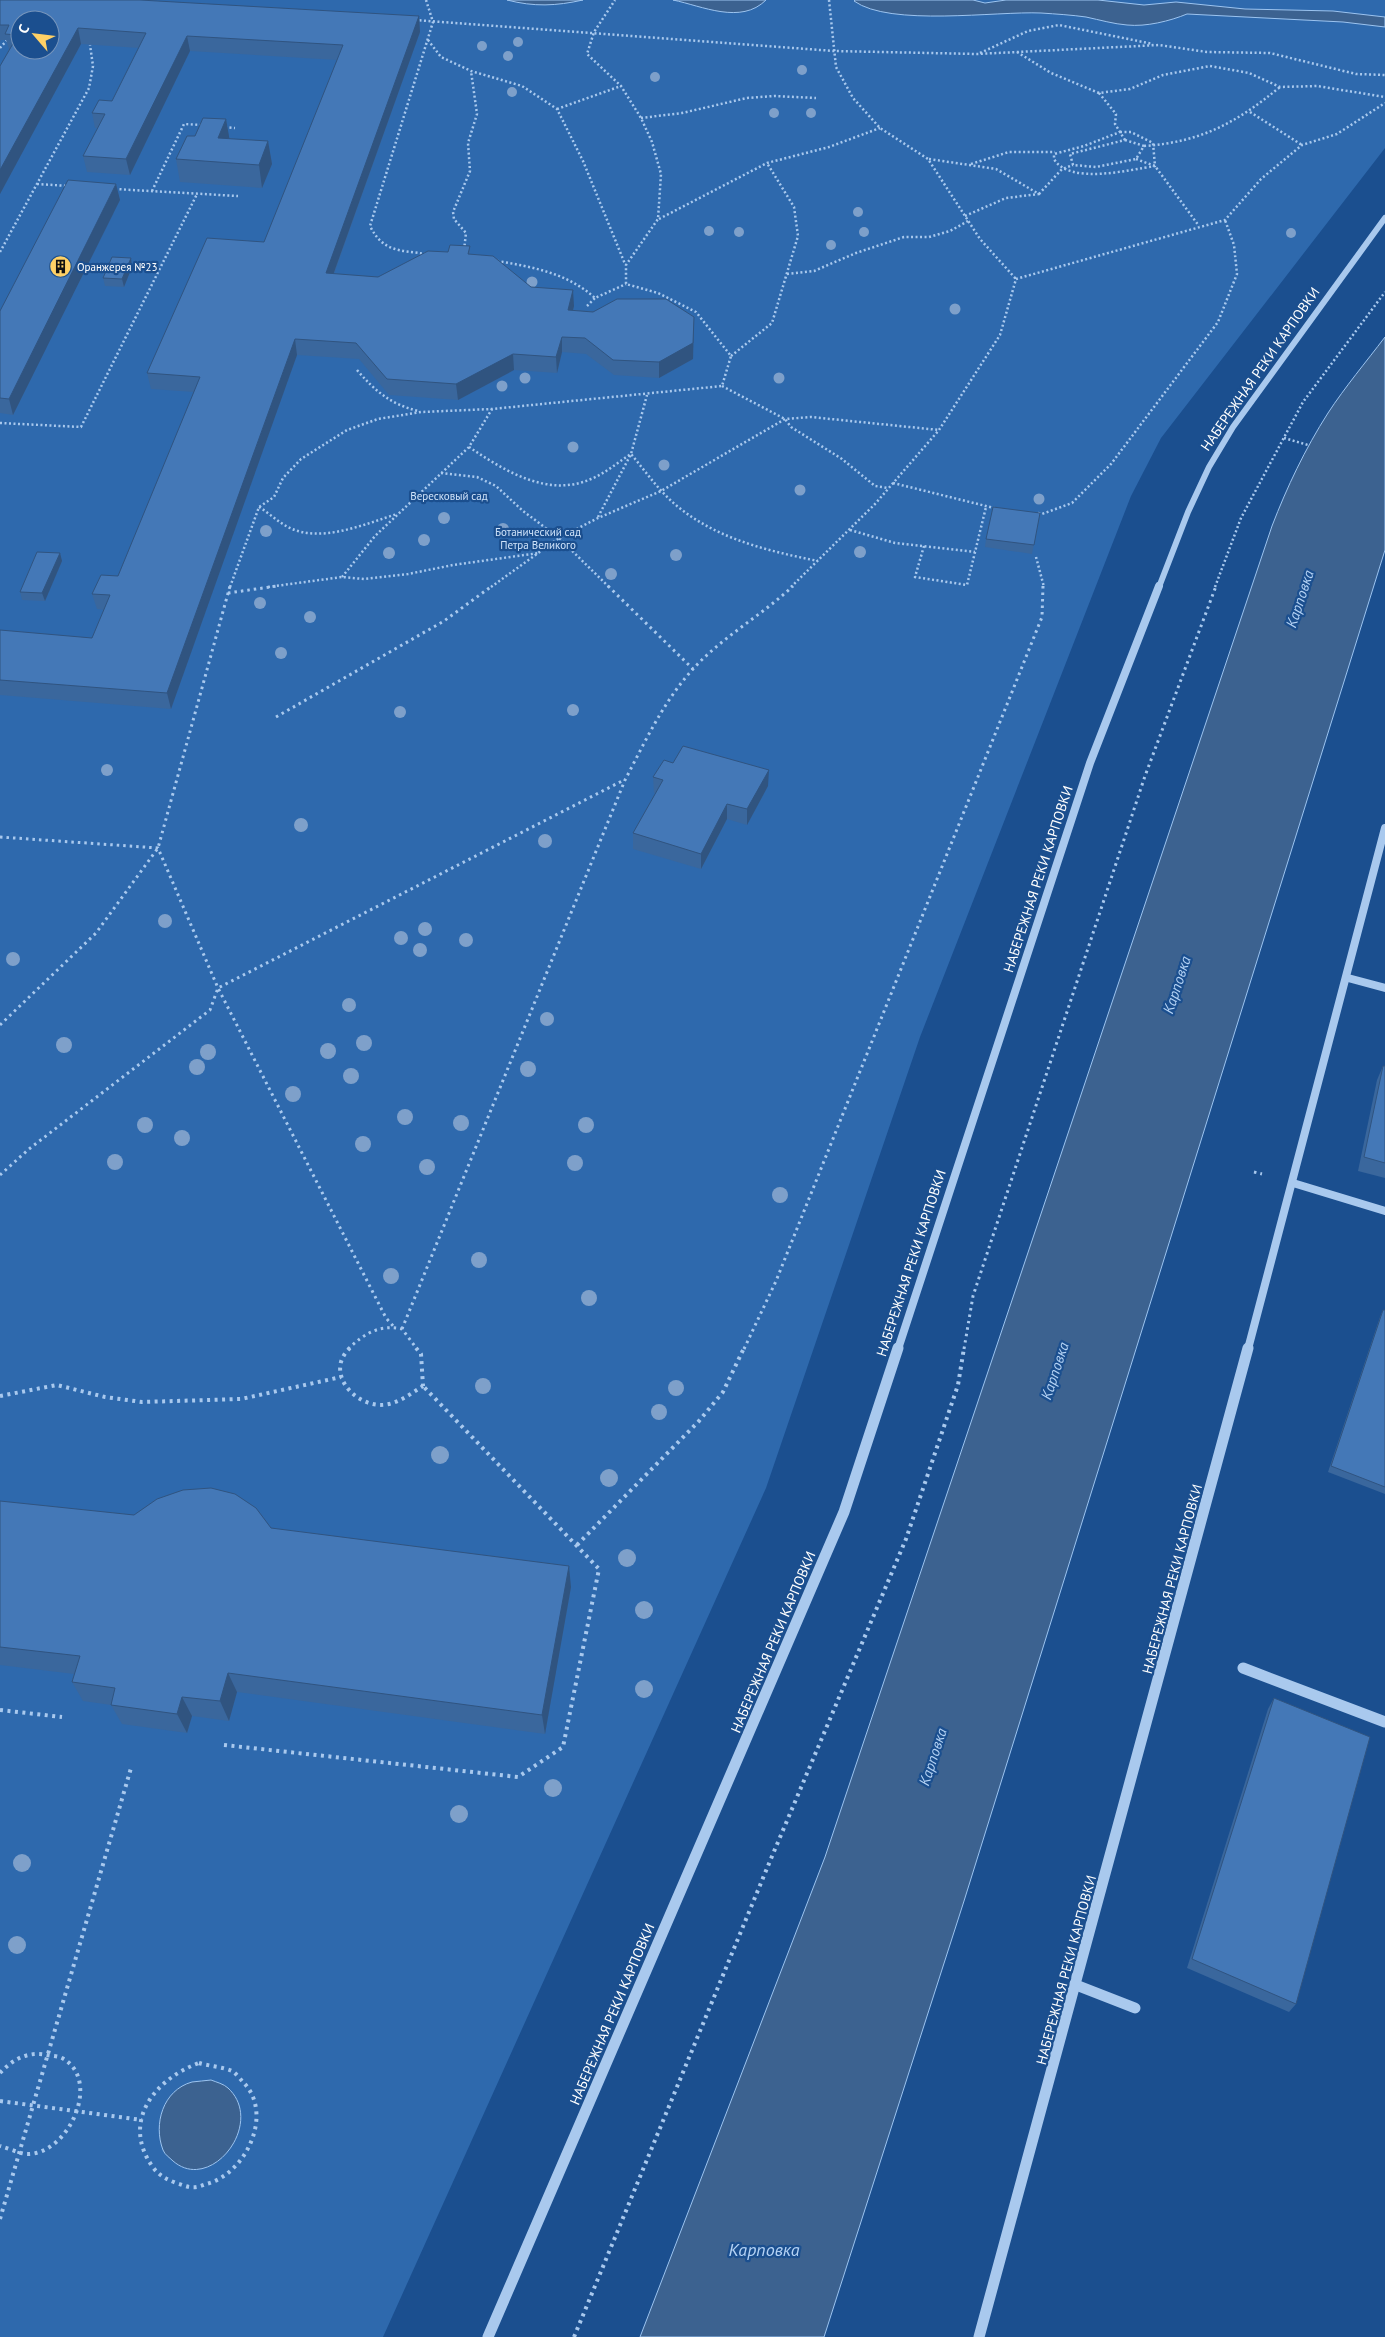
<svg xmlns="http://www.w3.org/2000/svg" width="1385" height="2337" viewBox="0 0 1385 2337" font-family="'PT Sans',sans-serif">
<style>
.green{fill:#2e69ad;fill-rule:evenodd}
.water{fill:#3c6290;stroke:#9cc4f0}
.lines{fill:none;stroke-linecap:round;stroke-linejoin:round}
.path-far2{stroke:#a9c9ee;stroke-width:2.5;stroke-dasharray:2 2.5;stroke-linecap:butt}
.path-far1{stroke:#a9c9ee;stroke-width:3;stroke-dasharray:2.5 4;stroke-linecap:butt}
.path{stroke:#a9c9ee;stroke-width:4;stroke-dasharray:3 4.5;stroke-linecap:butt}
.minor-far2{stroke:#a9c9ee;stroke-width:6}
.minor-far1{stroke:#a9c9ee;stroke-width:8}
.minor{stroke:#a9c9ee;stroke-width:11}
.tree{fill:#7ea0ca}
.wall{fill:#3a679d}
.shaded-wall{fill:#305480}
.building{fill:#4478b7;stroke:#305480;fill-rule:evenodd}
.labels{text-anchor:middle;stroke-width:4.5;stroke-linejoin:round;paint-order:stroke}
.far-poi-label{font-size:11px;fill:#fff;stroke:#1b4f8f;text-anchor:start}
.far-park-label{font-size:11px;fill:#cfe3fa;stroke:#1b4f8f}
.street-label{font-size:14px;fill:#fff;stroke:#1b4f8f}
.water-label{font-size:15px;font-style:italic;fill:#b5d3f5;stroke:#1b4f8f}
.near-water-label{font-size:18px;font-style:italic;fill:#b5d3f5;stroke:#1b4f8f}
</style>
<rect width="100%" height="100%" fill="#1b4f8f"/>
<path class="green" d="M0 0H1385V148L1161 438 1131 496 920 1037 766 1488 383 2337H0ZM20 20H50V50H20Z"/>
<g class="water">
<path d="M507 0H583C556 6 534 7 507 0Z"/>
<path d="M673 0H766C741 25 702 6 673 0Z"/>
<path d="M855 0H973L985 3 1006 0H1098L1144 5 1176 2 1245 9 1333 11 1385 17V27L1343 22 1187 14C1170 21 1146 27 1127 25 1114 24 1100 20 1086 17 1072 15 1056 14 1041 13 996 11 890 27 854 1Z"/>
<path d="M1385 337V550L964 1901 824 2337H640L825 1857 1272 526C1287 487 1305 449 1328 413 1345 387 1366 362 1385 337Z"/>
<path d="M211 2080C216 2082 224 2084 228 2088 266 2123 211 2194 173 2161 169 2157 165 2155 163 2150 153 2124 163 2090 192 2082 198 2081 205 2081 211 2080Z"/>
</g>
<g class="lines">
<g class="path-far2">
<path d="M426 0 433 22 370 226C383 252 399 250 426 254"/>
<path d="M829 0 836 67 853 98 880 128 928 159 980 239 1016 279"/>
<path d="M415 20 834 51 977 54 1159 45 1207 52 1270 53 1356 74 1385 75"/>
<path d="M428 40 441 57 471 71 522 86 557 109 583 161 625 264"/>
<path d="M0 48 7 40"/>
<path d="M1017 52 1051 73 1099 93 1130 89 1163 75 1210 66 1249 73 1280 87 1317 86 1385 97"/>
<path d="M980 53 1028 31 1059 25 1153 44"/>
<path d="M1099 93 1116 114 1115 124 1125 140"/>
<path d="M557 109 621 86"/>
<path d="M1250 112 1302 145"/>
<path d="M641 118 682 113 747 98 774 96 816 98"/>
<path d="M225 127 235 128"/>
<path d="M1120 132H1131L1153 143 1155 166C1129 170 1069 185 1054 159V154L1084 146Z"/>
<path d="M1125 140 1144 146 1136 159 1096 167 1073 165 1070 154Z"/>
<path d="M1144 146C1201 142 1236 123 1280 87"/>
<path d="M929 159 996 169 1039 194 1006 198 965 216"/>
<path d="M1136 159 1155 166 1199 226"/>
<path d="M971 164 1009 152H1055"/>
<path d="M37 184 69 186"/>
<path d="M115 189 238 196"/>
<path d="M152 191 184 124 202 125"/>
<path d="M1039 194 1062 169 1073 165"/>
<path d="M659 219 767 163 829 147 880 128"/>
<path d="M464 250 466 233 454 219 453 212 470 171 468 143 477 114 471 71"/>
<path d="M0 252 89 88 93 66 90 45"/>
<path d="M497 261C533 267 567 273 595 298L626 284"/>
<path d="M787 274 814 271 856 253 904 237H929L950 231 968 221"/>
<path d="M587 306 595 298"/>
<path d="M731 356 772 323 798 236 794 207 767 163"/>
<path d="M357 370C375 391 390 404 418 411"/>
<path d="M722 386 785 419 791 427 842 459 875 486 888 488"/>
<path d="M0 423 81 427 197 194"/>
<path d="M1284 438 1308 445"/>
<path d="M469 447C505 471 548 498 591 479 606 473 618 462 631 454 646 472 659 491 677 506 717 539 768 551 818 561"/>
<path d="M441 473 477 477 496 486 523 511 559 538 609 587"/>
<path d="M893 483 994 508"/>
<path d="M259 507C269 513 278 522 288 527 320 544 365 524 397 514"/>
<path d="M1038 513 1042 514 1072 503 1111 464 1218 322 1237 274 1234 245 1225 220"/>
<path d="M598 517 631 454 647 395"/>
<path d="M850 530 895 543 975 552"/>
<path d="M924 546 915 577 967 585 986 507"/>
<path d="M1036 557 1044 587"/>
<path d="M342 577 375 536 469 447 492 409"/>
<path d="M230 587 259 507 274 497 283 478 301 459 347 430 378 419 421 412 492 409 722 386 731 356 696 312 658 293 626 284V265L658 219 661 174 652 142 641 118 621 86 587 54 594 32 615 0"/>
<path d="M268 587 342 577 364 579 408 574 453 565 539 553"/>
<path d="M491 587 559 538 598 518 661 491 785 419 811 417 939 430"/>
<path d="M791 587 875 504 939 430 1000 335 1016 279 1225 220 1261 179 1302 145 1337 134 1385 103"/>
<path d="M1215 587 1241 518 1303 402 1385 292"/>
</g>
<g class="path-far1">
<path d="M608 586 693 669"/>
<path d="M228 593 277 586"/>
<path d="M276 717 444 621 492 586"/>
<path d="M0 837 158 848 218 988 386 1318 394 1327"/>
<path d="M0 1025 96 933 158 848 230 586"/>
<path d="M1254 1172 1262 1174"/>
<path d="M0 1175 29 1149 210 1010 218 988 624 780"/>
<path d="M402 1329 625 780C645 742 663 702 693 669 722 637 761 616 793 586"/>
<path d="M348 1349C364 1334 379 1324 402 1329L417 1349"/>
<path d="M744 1349 776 1281 1042 617 1043 586"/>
<path d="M964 1349 973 1296 1145 776 1216 586"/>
</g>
<g class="path">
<path d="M350 1348C325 1371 352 1404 380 1405 397 1405 410 1394 423 1386"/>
<path d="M416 1348 421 1354 423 1386"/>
<path d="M0 1396 57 1385 105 1397 142 1402 241 1399 341 1377"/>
<path d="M577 1545 699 1421 723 1392 744 1348"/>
<path d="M0 1710 62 1717"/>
<path d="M224 1745 518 1777 563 1747 599 1569 423 1386"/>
<path d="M199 2063C209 2066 223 2067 232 2071 236 2073 240 2079 243 2082 275 2114 245 2175 206 2184 201 2186 196 2188 191 2187 186 2187 181 2184 176 2183 166 2179 158 2175 152 2166 121 2121 155 2079 199 2063Z"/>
<path d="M0 2073C13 2059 28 2051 47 2055 52 2056 58 2056 62 2058 103 2080 68 2156 26 2154 18 2153 8 2148 0 2146"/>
<path d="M0 2101 142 2120"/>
<path d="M0 2219 131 1768"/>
<path d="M574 2337 770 1861 906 1539 958 1385 964 1348"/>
</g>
<path class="minor-far2" d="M1159 587 1188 512 1209 467 1233 427 1385 218"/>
<g class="minor-far1">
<path d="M1348 978 1385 988"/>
<path d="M1293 1183 1385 1211"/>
<path d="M898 1349 1090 763 1159 586"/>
<path d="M1248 1349 1385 828"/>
</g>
<g class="minor">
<path d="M1243 1668 1385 1722"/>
<path d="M1076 1985 1135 2008"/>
<path d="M488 2337 844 1512 898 1348"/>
<path d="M979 2337 1248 1348"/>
</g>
</g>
<g class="tree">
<circle cx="518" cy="42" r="5"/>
<circle cx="482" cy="46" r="5"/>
<circle cx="508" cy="56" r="5"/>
<circle cx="802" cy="70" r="5"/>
<circle cx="655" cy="77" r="5"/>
<circle cx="512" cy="92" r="5"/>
<circle cx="774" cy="113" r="5"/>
<circle cx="811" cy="113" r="5"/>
<circle cx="858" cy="212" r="5"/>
<circle cx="709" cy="231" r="5"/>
<circle cx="739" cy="232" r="5"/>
<circle cx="864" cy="232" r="5"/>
<circle cx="1291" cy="233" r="5"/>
<circle cx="831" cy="245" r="5"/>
<circle cx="532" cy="282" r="5.5"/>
<circle cx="955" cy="309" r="5.5"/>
<circle cx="525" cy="378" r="5.5"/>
<circle cx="779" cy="378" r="5.5"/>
<circle cx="502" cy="386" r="5.5"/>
<circle cx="573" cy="447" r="5.5"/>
<circle cx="664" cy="465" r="5.5"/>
<circle cx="800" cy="490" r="5.5"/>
<circle cx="1039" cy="499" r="5.5"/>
<circle cx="444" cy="518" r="6"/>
<circle cx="503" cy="529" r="6"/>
<circle cx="266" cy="531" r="6"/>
<circle cx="424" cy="540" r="6"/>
<circle cx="860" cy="552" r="6"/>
<circle cx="389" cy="553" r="6"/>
<circle cx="676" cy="555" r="6"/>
<circle cx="611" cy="574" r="6"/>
<circle cx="260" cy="603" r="6"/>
<circle cx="310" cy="617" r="6"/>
<circle cx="281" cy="653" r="6"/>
<circle cx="573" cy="710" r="6"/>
<circle cx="400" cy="712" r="6"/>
<circle cx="107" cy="770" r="6"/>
<circle cx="301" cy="825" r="7"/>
<circle cx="545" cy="841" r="7"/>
<circle cx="165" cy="921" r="7"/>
<circle cx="425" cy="929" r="7"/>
<circle cx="401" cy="938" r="7"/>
<circle cx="466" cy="940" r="7"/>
<circle cx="420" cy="950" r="7"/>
<circle cx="13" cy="959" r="7"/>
<circle cx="349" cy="1005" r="7"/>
<circle cx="547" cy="1019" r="7"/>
<circle cx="364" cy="1043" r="8"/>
<circle cx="64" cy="1045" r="8"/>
<circle cx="328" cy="1051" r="8"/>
<circle cx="208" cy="1052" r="8"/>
<circle cx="197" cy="1067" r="8"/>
<circle cx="528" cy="1069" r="8"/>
<circle cx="351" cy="1076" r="8"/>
<circle cx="293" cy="1094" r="8"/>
<circle cx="405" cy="1117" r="8"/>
<circle cx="461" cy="1123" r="8"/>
<circle cx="145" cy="1125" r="8"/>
<circle cx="586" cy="1125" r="8"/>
<circle cx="182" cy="1138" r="8"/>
<circle cx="363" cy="1144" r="8"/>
<circle cx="115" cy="1162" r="8"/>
<circle cx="575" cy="1163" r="8"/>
<circle cx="427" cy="1167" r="8"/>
<circle cx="780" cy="1195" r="8"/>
<circle cx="479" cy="1260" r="8"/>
<circle cx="391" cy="1276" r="8"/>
<circle cx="589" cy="1298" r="8"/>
<circle cx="483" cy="1386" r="8"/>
<circle cx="676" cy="1388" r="8"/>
<circle cx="659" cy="1412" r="8"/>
<circle cx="440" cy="1455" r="9"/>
<circle cx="609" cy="1478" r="9"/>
<circle cx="627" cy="1558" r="9"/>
<circle cx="644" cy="1610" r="9"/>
<circle cx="644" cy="1689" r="9"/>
<circle cx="553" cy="1788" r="9"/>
<circle cx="459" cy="1814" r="9"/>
<circle cx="22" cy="1863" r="9"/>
<circle cx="17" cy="1945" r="9"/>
</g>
<g class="wall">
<path d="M0 0 419 16 420 32 334 274 378 277 448 252 470 246V254L531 287 574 306 573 310 694 317 693 359 659 378 614 375 586 354 562 352 557 373 514 370 458 400 389 395 359 359 297 355 171 709 0 695V631L92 638 104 610 97 609 92 594 118 576 194 392 151 389 147 373 264 242 337 60 190 51 130 175 87 172 83 156 98 128H95L92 113 112 101 139 48 81 44 0 194V66L9 49 6 40H1L0 42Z"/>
<path d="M226 119 229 139 268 141 272 164 262 188 180 182 176 159 195 136Z"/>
<path d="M116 184 120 200 13 415 0 413V311Z"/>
<path d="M132 267 124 287 105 286 103 278Z"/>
<path d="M1040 513 1032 554 985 547 986 539Z"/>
<path d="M60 553 62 561 45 601 22 600 20 592Z"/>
<path d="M653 777 768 786 747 825 727 819 701 869 633 849V833L656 793H654Z"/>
<path d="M1383 1066H1385V1178L1358 1171 1377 1080Z"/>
<path d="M1383 1310H1385V1494L1328 1472 1380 1317Z"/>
<path d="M0 1501 134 1515 271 1528 571 1587 545 1734 237 1692 229 1721 192 1716 187 1733 122 1724 111 1705 83 1701 72 1682 74 1674 0 1665Z"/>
<path d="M1274 1698 1296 2004 1289 2012 1187 1968 1268 1709Z"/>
</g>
<g class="shaded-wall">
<path d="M419 16 420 32 328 289 326 273Z"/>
<path d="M78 28 81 44 0 194V170Z"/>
<path d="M187 36 190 51 130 175 126 159Z"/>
<path d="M226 119 230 142 218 138Z"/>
<path d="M268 141 272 164 262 188 259 165Z"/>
<path d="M116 184 120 200 13 415 9 399Z"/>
<path d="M131 258 132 267 124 287 122 279Z"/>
<path d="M573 290 574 306 569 326 568 310Z"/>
<path d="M694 317 693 359 659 378V362Z"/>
<path d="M562 337V352L557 373 556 357Z"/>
<path d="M295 339 297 355 171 709 167 693Z"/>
<path d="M513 354 514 370 458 400 456 384Z"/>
<path d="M60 553 62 561 45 601 42 593Z"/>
<path d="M769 770 768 786 747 825V809Z"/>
<path d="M727 804V819L701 869V854Z"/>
<path d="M569 1566 571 1587 545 1734 542 1715Z"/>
<path d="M228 1673 237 1692 229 1721 220 1701Z"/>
<path d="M182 1697 192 1716 187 1733 177 1714Z"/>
</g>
<g class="building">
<path d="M0 0H140L419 16 326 273 378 277 428 251 448 252 450 245 470 246 468 254 493 256 531 287 573 290 568 310 593 312 617 299H666L694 317 693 343 659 362 613 360 585 338 562 337 556 357 513 354 456 384 387 379 356 343 295 339 167 693 0 680V630L92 638 110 595 92 594 101 575 118 576 200 377 147 373 207 238 264 242 343 45 187 36 126 159 83 156 105 114 92 113 99 100 112 101 146 33 78 28 0 170V66L18 35 5 34 9 25H0ZM20 20H50V50H20Z"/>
<path d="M203 118 226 119 218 138 268 141 259 165 176 159 187 136H195Z"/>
<path d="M68 180 116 184 9 399 0 398V311Z"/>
<path d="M112 257 131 258 122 279 103 278Z"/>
<path d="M993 507 1040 513 1034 545 986 539Z"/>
<path d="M37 552 60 553 42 593 20 592Z"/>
<path d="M683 746 769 770 747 809 727 804 701 854 633 833 663 780 653 777 664 760 673 763Z"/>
<path d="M1383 1066H1385V1163L1364 1157Z"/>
<path d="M1383 1310H1385V1487L1331 1466Z"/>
<path d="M211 1488 235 1494 256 1508 271 1528 569 1566 542 1715 228 1673 220 1701 182 1697 177 1714 111 1705 115 1688 72 1682 80 1656 0 1647V1501L134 1515 157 1499 183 1490Z"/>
<path d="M1274 1698 1370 1737 1296 2004 1192 1959Z"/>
</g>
<defs>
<symbol id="building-disc" viewBox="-11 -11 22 22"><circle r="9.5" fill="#ffd166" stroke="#1b4f8f"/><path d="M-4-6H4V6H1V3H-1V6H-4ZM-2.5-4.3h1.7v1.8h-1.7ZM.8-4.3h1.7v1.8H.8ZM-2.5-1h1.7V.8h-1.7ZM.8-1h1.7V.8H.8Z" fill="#111"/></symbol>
</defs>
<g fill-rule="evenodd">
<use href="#building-disc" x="48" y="254" width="25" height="25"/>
</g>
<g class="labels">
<g class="far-poi-label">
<text x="77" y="271">Оранжерея №23</text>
</g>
<g class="far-park-label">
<text x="449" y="500">Вересковый сад</text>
<text x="538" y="536">Ботанический сад<tspan x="538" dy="13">Петра Великого</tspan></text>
</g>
<g class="street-label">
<text transform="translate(1260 369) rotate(-55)" y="5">НАБЕРЕЖНАЯ РЕКИ КАРПОВКИ</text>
<text transform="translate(1038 879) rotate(-72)" y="5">НАБЕРЕЖНАЯ РЕКИ КАРПОВКИ</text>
<text transform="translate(911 1263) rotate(-72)" y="5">НАБЕРЕЖНАЯ РЕКИ КАРПОВКИ</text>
<text transform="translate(1172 1579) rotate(-75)" y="5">НАБЕРЕЖНАЯ РЕКИ КАРПОВКИ</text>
<text transform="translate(773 1642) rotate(-67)" y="5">НАБЕРЕЖНАЯ РЕКИ КАРПОВКИ</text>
<text transform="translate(1066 1970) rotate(-75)" y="5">НАБЕРЕЖНАЯ РЕКИ КАРПОВКИ</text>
<text transform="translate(612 2014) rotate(-67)" y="5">НАБЕРЕЖНАЯ РЕКИ КАРПОВКИ</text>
</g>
<g class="water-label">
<text transform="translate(1300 599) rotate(-72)" y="5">Карповка</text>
<text transform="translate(1177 985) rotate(-72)" y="5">Карповка</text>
<text transform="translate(1055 1371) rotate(-72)" y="5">Карповка</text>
<text transform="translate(933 1757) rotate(-72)" y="5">Карповка</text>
</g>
<g class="near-water-label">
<text x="764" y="2256">Карповка</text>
</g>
</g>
<g transform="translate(35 35) rotate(298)"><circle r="24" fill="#1b4f8f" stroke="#7695bc"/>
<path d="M0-4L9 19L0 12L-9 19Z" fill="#ffd166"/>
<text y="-8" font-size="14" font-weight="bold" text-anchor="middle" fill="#ffffff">С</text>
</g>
</svg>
